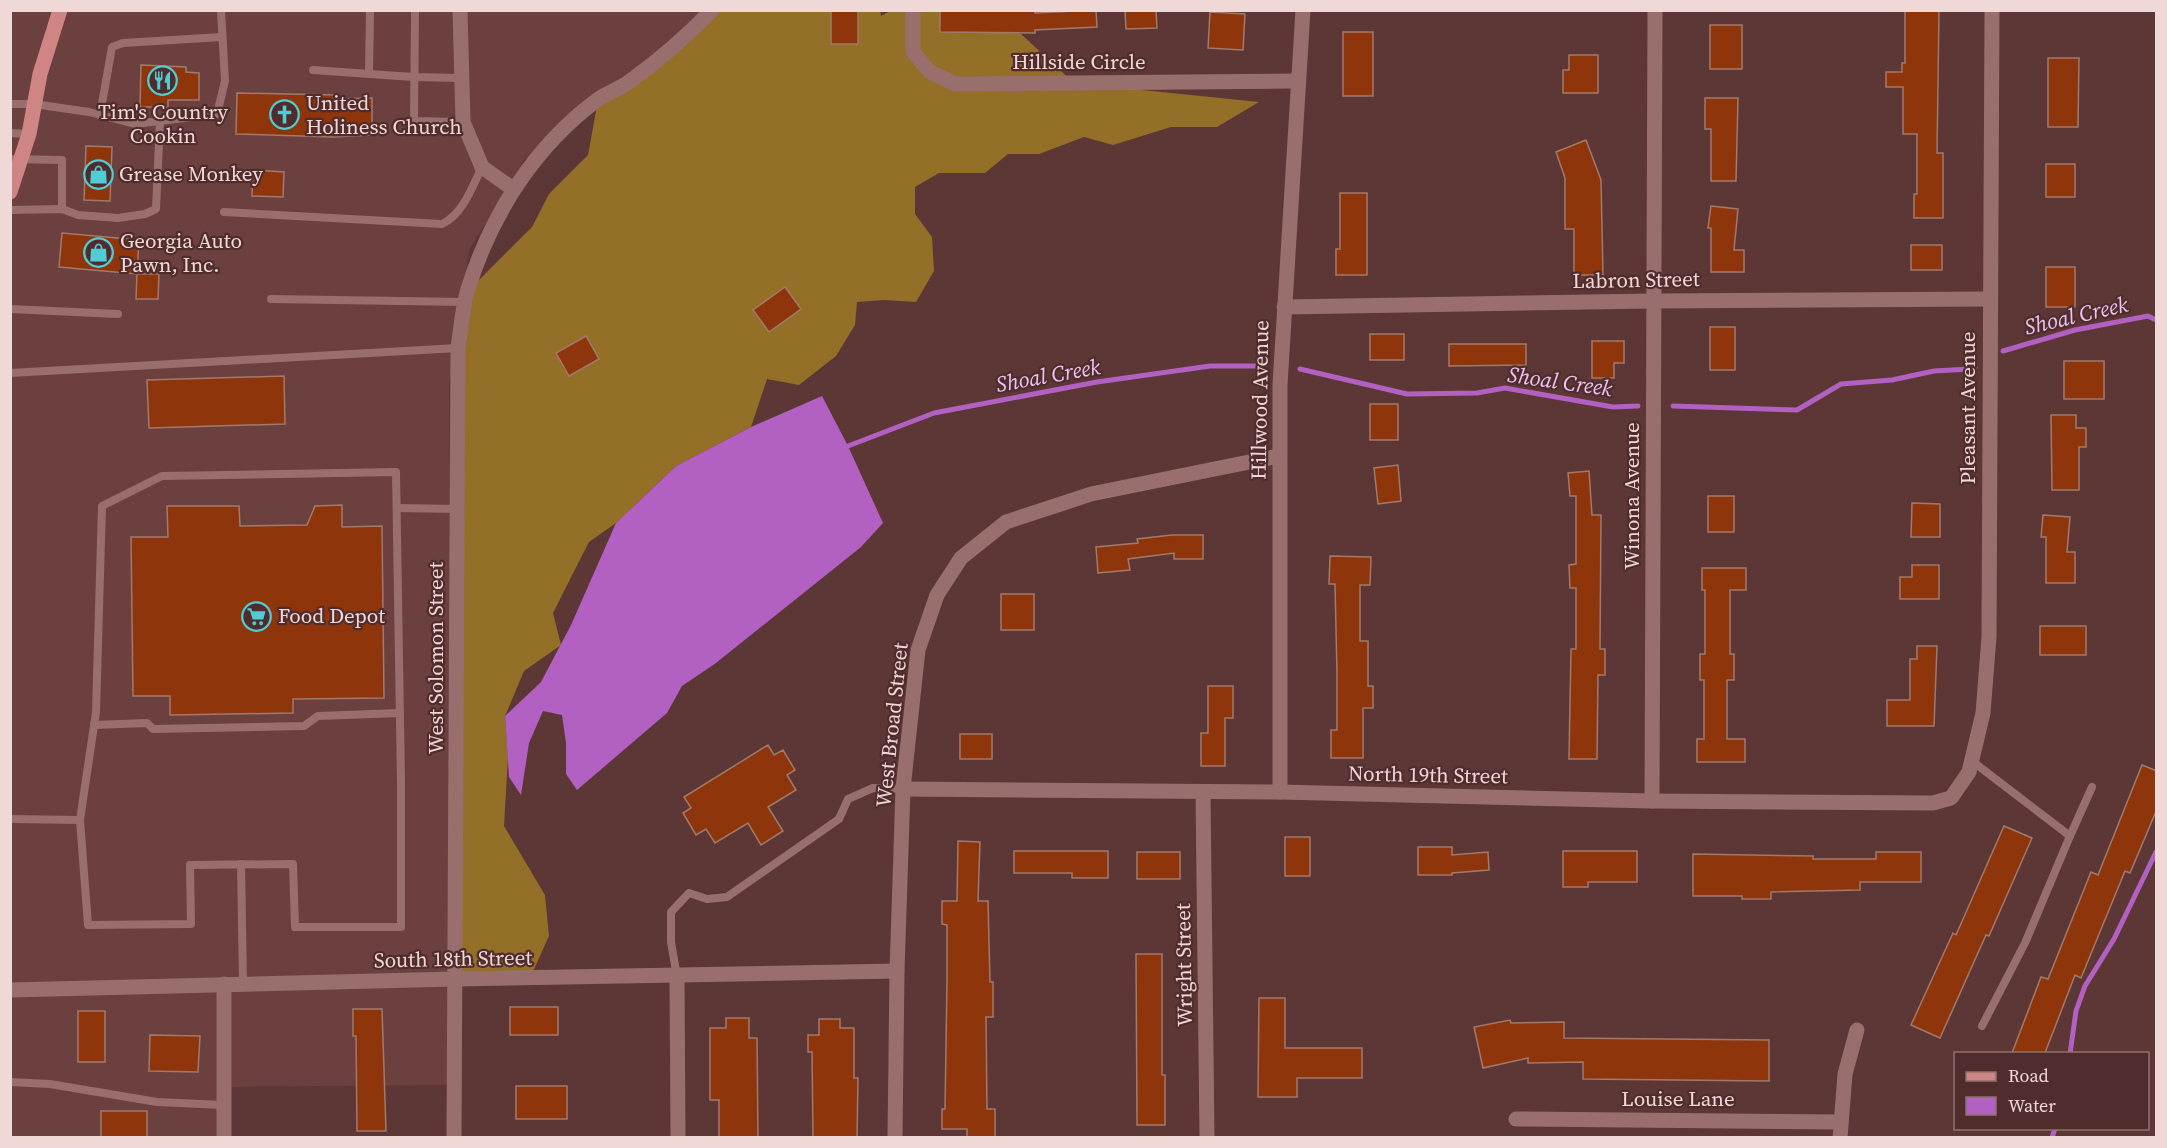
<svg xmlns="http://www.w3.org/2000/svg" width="2167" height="1148" viewBox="0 0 2167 1148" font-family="'Source Serif 4',serif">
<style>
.built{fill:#6c403f}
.forest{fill:#936f27}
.water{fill:#b260c2}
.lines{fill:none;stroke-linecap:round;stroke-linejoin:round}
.stream{stroke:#b260c2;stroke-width:5}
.building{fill:#8f350b;stroke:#a17a6c;stroke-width:1.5}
.lane{stroke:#986f6d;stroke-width:8}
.street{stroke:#986f6d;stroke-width:15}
.primary{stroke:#cf8583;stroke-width:15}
.labels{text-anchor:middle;stroke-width:4.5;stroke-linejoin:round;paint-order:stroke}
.street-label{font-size:21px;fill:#f0d8d7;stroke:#502d2c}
.poi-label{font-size:21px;fill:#f0d8d7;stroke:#502d2c;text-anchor:start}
.water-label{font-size:22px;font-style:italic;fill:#edc5f5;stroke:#502d2c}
</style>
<rect width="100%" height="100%" fill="#5c3736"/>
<path class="built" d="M10 11H722L624 80 524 160 469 250 449 385 455 981 450 1085 229 1087 228 1137H11Z"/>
<path class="forest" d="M880 10 881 16 890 11 958 10 1021 34 1074 83 1259 102 1217 127H1171L1113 145 1084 137 1039 154H1008L985 173H939L915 187V214L932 237 934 271 916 302 884 300 857 302 855 325 836 356 799 385 767 379 751 427 676 466 616 523 589 542 553 613 561 645 524 671 505 716 508 757 504 826 545 895 549 936 530 978 455 979 458 348 467 292 532 227 549 194 588 155 598 100 720 11Z"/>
<path class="water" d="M822 396 848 446 883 523 861 547 716 663 682 686 667 713 577 790 566 774V743L562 715 543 711 529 743 521 795 509 777 505 716 541 682 571 625 616 523 676 466 751 427Z"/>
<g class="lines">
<g class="stream">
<path d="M2003 351 2075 330 2148 316 2156 320"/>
<path d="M1300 369 1407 394 1477 393 1505 388 1613 407 1638 406"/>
<path d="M1673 406 1797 410 1841 384 1892 380 1934 371 1970 369 1975 367"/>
<path d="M848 446 934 413 1097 382 1210 366H1261"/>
<path d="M2070 1054 2076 1011 2085 986 2114 939 2156 852"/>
<path d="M2052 1138 2055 1128"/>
</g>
</g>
<g class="building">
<rect x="831" y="10" width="27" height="34"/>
<path d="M940 10H1035V13L1096 10 1097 27 1035 30V33L940 32Z"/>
<path d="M1125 10H1156L1157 28 1126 29Z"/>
<path d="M1905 10H1939L1937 153H1943V218H1914V194H1917V134H1903V87H1886V72H1902V63H1905Z"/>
<path d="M1210 12 1245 14 1243 50 1208 48Z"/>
<rect x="1710" y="25" width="32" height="44"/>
<rect x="1343" y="32" width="30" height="64"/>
<path d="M1569 55H1598V93H1563V70H1569Z"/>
<path d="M2048 58H2079L2078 127H2048Z"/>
<path d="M141 65 186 67V72L199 73V100H168V107H140Z"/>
<path d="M237 93 334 95V99L372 98V135L333 137 236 134Z"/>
<path d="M1705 98H1738L1736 181H1711V129H1705Z"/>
<path d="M1586 140 1601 180 1603 275H1574V229H1565V178L1556 152Z"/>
<path d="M86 146 112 147 110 201 84 200Z"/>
<rect x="2046" y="164" width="29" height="33"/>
<path d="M253 170 284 172 283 197 252 196Z"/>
<path d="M1340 193H1367V275H1336V249H1340Z"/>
<path d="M1711 206 1738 209 1734 250H1744V272H1711V228H1708Z"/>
<path d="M62 233 139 240 137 274 59 267Z"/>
<rect x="1911" y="245" width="31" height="25"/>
<rect x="2046" y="267" width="29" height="40"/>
<path d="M137 274H159L158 299H136Z"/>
<path d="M785 287 801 309 769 332 753 310Z"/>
<rect x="1710" y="327" width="25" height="43"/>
<rect x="1370" y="334" width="34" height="26"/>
<path d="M586 336 599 359 569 376 556 353Z"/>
<path d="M1592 341H1624V363H1614V378H1592Z"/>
<path d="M1449 344H1526V365L1449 366Z"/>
<rect x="2064" y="361" width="40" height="38"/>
<path d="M284 376 285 424 149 428 147 380Z"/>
<rect x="1370" y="404" width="28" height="36"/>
<path d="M2051 415H2076V428H2086V447H2079V490H2052Z"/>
<path d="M1398 465 1401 501 1378 504 1374 468Z"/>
<path d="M1589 471 1592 515H1601L1600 649H1605V675H1598L1597 759H1569L1571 649H1576V588H1570L1569 565 1576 564V496H1570L1568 473Z"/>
<rect x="1708" y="496" width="26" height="36"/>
<path d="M1912 503 1940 504V537H1911Z"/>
<path d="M342 505V527L382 526 384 698 293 699V713L170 715V696H133L131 537H168L167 506H239L240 526 307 525 315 506Z"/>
<path d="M2043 515 2070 517 2067 552H2075V583H2046V537H2041Z"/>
<path d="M1172 535H1203V559H1174V553L1128 559 1130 570 1098 573 1096 547 1138 543 1137 539Z"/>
<path d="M1330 556 1371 557 1370 585H1360V641H1368V686H1373V708H1363V758H1331V730H1337V674L1335 584H1329Z"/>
<path d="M1912 565H1939V599H1900V577H1912Z"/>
<path d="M1702 568H1746V590H1730V654H1734V680H1727V739H1745V762H1697V739H1704V680H1700V654H1705V590H1702Z"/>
<rect x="1001" y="594" width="33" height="36"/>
<rect x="2040" y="626" width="46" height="29"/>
<path d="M1917 646H1937L1934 726H1887V700H1910V659H1917Z"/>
<path d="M1208 686H1233V718H1225V766H1201V733H1208Z"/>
<rect x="960" y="734" width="32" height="25"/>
<path d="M768 745 774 755 783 750 795 770 787 775 796 790 768 807 783 831 761 845 748 823 715 843 706 829 696 835 683 813 691 808 684 797Z"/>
<path d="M2142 765 2157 771V809L2130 873 2125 871 2081 978 2075 975 2045 1053H2012L2041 977 2048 979 2091 872 2098 875Z"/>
<path d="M2004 826 2032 838 1989 936 1986 935 1940 1038 1911 1025 1953 933 1956 935Z"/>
<rect x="1285" y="837" width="25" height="39"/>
<path d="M958 841 980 842 978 901H988L990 982H993V1017H986L987 1109H995V1137H967V1129H942V1109H945L947 982V925L942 924V901H957Z"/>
<path d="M1418 847H1452V855L1488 852 1489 870 1452 873V875H1418Z"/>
<path d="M1014 851H1108V878H1072V873H1014Z"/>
<path d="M1563 851H1637V882H1588V887H1563Z"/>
<rect x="1137" y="852" width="43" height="27"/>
<path d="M1876 852H1921V882H1860V890L1771 892V899H1742V896H1693V854L1813 856V859H1876Z"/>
<path d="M1136 954H1162V1075H1165V1125H1137Z"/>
<path d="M1259 998H1285V1048H1362V1078H1297V1097H1258Z"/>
<rect x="510" y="1007" width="48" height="28"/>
<path d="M353 1009H382L386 1131H357L356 1036H353Z"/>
<rect x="78" y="1011" width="27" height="51"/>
<path d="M726 1018H749V1038H757L758 1137H719V1100H710V1028H726Z"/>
<path d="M819 1019H840V1028H854V1078H858L857 1137H813L812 1052H808V1035H819Z"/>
<path d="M1510 1020 1511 1023 1564 1022V1038L1769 1040V1081L1583 1079V1062L1528 1063V1058L1483 1068 1474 1027Z"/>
<path d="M150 1035 200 1036 198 1072 149 1071Z"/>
<rect x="516" y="1086" width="51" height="33"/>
<rect x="101" y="1111" width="46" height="26"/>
</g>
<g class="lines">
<g class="lane">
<path d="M415 10 414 121 463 122"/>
<path d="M313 70 413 77 460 78"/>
<path d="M369 74 370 10"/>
<path d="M10 104H34L89 112 135 124 217 114 225 81 221 10"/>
<path d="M100 115 112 47 123 43 222 37"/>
<path d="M10 133 29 134"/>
<path d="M10 159 62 160V209"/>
<path d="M10 210 62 209 78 215 118 218 145 214 156 209 160 121"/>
<path d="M224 212 442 224C463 214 472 187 482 167"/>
<path d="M271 299 465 302"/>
<path d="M10 309 118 314"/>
<path d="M10 373 458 348"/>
<path d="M396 472 401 783V927H295L293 864 190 865 191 924 88 925 80 820 96 712 102 506 162 476Z"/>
<path d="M397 508 457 509"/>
<path d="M94 725 147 723 153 729 304 726 318 716 400 713"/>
<path d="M1972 761 2070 836 2025 943 1982 1026"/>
<path d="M10 819 80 820"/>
<path d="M2070 836 2092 787"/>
<path d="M241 864 243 984"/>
<path d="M677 977 671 942V912L689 893 707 899 727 897 839 819 848 799 873 788 903 789"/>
<path d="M10 1082 50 1084 157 1102 224 1105"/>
</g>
<g class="street">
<path d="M460 10 463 122 482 167 513 189"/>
<path d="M913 10V52L930 72 955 84 1297 81"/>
<path d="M1284 307 1653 301 1989 299"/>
<path d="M903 789 1280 792 1652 801 1933 803 1951 798 1969 772 1983 713 1989 637 1992 10"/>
<path d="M1203 792 1207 1138"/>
<path d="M1280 792V385L1303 10"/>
<path d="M1652 801 1655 10"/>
<path d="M677 977 678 1138"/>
<path d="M10 990 455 979 897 971"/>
<path d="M1516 1119 1840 1122"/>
<path d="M224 1138V984"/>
<path d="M454 1138 458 348C461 329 462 308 468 289 491 215 534 147 597 100 607 93 619 89 629 82 658 61 687 36 712 10"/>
<path d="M895 1138 897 971 903 789 918 650 937 595 961 558 1006 522 1091 494 1279 456"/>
<path d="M1840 1138 1845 1074 1857 1030"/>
</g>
<path class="primary" d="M10 192 29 134 40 74 60 10"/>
</g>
<defs>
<symbol id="restaurant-ring" viewBox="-11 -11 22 22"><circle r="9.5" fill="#502d2c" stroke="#51ccd4" stroke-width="1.5"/><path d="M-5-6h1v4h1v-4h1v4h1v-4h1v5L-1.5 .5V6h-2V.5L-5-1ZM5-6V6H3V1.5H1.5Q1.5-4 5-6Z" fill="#51ccd4"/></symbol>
<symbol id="church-ring" viewBox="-11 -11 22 22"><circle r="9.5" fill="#502d2c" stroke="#51ccd4" stroke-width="1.5"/><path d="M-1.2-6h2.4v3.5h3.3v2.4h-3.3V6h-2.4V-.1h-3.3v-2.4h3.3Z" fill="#51ccd4"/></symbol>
<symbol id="shop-ring" viewBox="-11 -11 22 22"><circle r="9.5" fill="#502d2c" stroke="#51ccd4" stroke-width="1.5"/><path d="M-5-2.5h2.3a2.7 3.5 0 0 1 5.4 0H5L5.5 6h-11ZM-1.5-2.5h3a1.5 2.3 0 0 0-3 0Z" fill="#51ccd4"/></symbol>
<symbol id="supermarket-ring" viewBox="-11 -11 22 22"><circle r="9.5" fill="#502d2c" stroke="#51ccd4" stroke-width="1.5"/><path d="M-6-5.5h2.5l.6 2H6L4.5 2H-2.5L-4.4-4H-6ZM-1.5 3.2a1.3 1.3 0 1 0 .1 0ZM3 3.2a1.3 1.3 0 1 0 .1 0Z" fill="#51ccd4"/></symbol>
</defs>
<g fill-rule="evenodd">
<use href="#restaurant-ring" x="146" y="64" width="33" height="33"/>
<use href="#church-ring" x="268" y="98" width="33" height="33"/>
<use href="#shop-ring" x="82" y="158" width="33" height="33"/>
<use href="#shop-ring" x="82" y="236" width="33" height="33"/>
<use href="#supermarket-ring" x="240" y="600" width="33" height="33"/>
</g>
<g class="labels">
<g class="street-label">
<text x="1079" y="69">Hillside Circle</text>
<text transform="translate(1636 280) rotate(-1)" y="7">Labron Street</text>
<text transform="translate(1260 400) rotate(-89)" y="7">Hillwood Avenue</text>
<text transform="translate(1968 408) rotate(-90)" y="7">Pleasant Avenue</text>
<text transform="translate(1632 496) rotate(-90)" y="7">Winona Avenue</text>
<text transform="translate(436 658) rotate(-90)" y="7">West Solomon Street</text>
<text transform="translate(892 725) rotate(-84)" y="7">West Broad Street</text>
<text transform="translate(1428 775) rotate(1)" y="7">North 19th Street</text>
<text transform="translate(453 959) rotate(-1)" y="7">South 18th Street</text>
<text transform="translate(1184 965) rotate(-91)" y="7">Wright Street</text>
<text x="1678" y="1106">Louise Lane</text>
</g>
<g class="poi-label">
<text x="306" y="110">United<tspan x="306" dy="24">Holiness Church</tspan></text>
<text x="163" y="119" text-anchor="middle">Tim's Country<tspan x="163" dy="24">Cookin</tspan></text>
<text x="119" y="181">Grease Monkey</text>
<text x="120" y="248">Georgia Auto<tspan x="120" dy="24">Pawn, Inc.</tspan></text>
<text x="278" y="623">Food Depot</text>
</g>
<g class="water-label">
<text transform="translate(2076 315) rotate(-13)" y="8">Shoal Creek</text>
<text transform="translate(1048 375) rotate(-10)" y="8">Shoal Creek</text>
<text transform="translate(1560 381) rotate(8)" y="8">Shoal Creek</text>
</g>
</g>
<rect width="2167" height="1148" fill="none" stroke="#f0d8d7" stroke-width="24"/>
<rect x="1954" y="1052" width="195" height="78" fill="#502d2c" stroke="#907170" stroke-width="1.5"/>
<rect x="1966" y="1072" width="30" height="9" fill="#cf8583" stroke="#907170" stroke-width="1.5"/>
<text x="2008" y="1082" font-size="18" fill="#f0d8d7">Road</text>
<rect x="1966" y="1097" width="30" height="18" fill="#b260c2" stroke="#907170" stroke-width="1.5"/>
<text x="2008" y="1112" font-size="18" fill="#f0d8d7">Water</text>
</svg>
